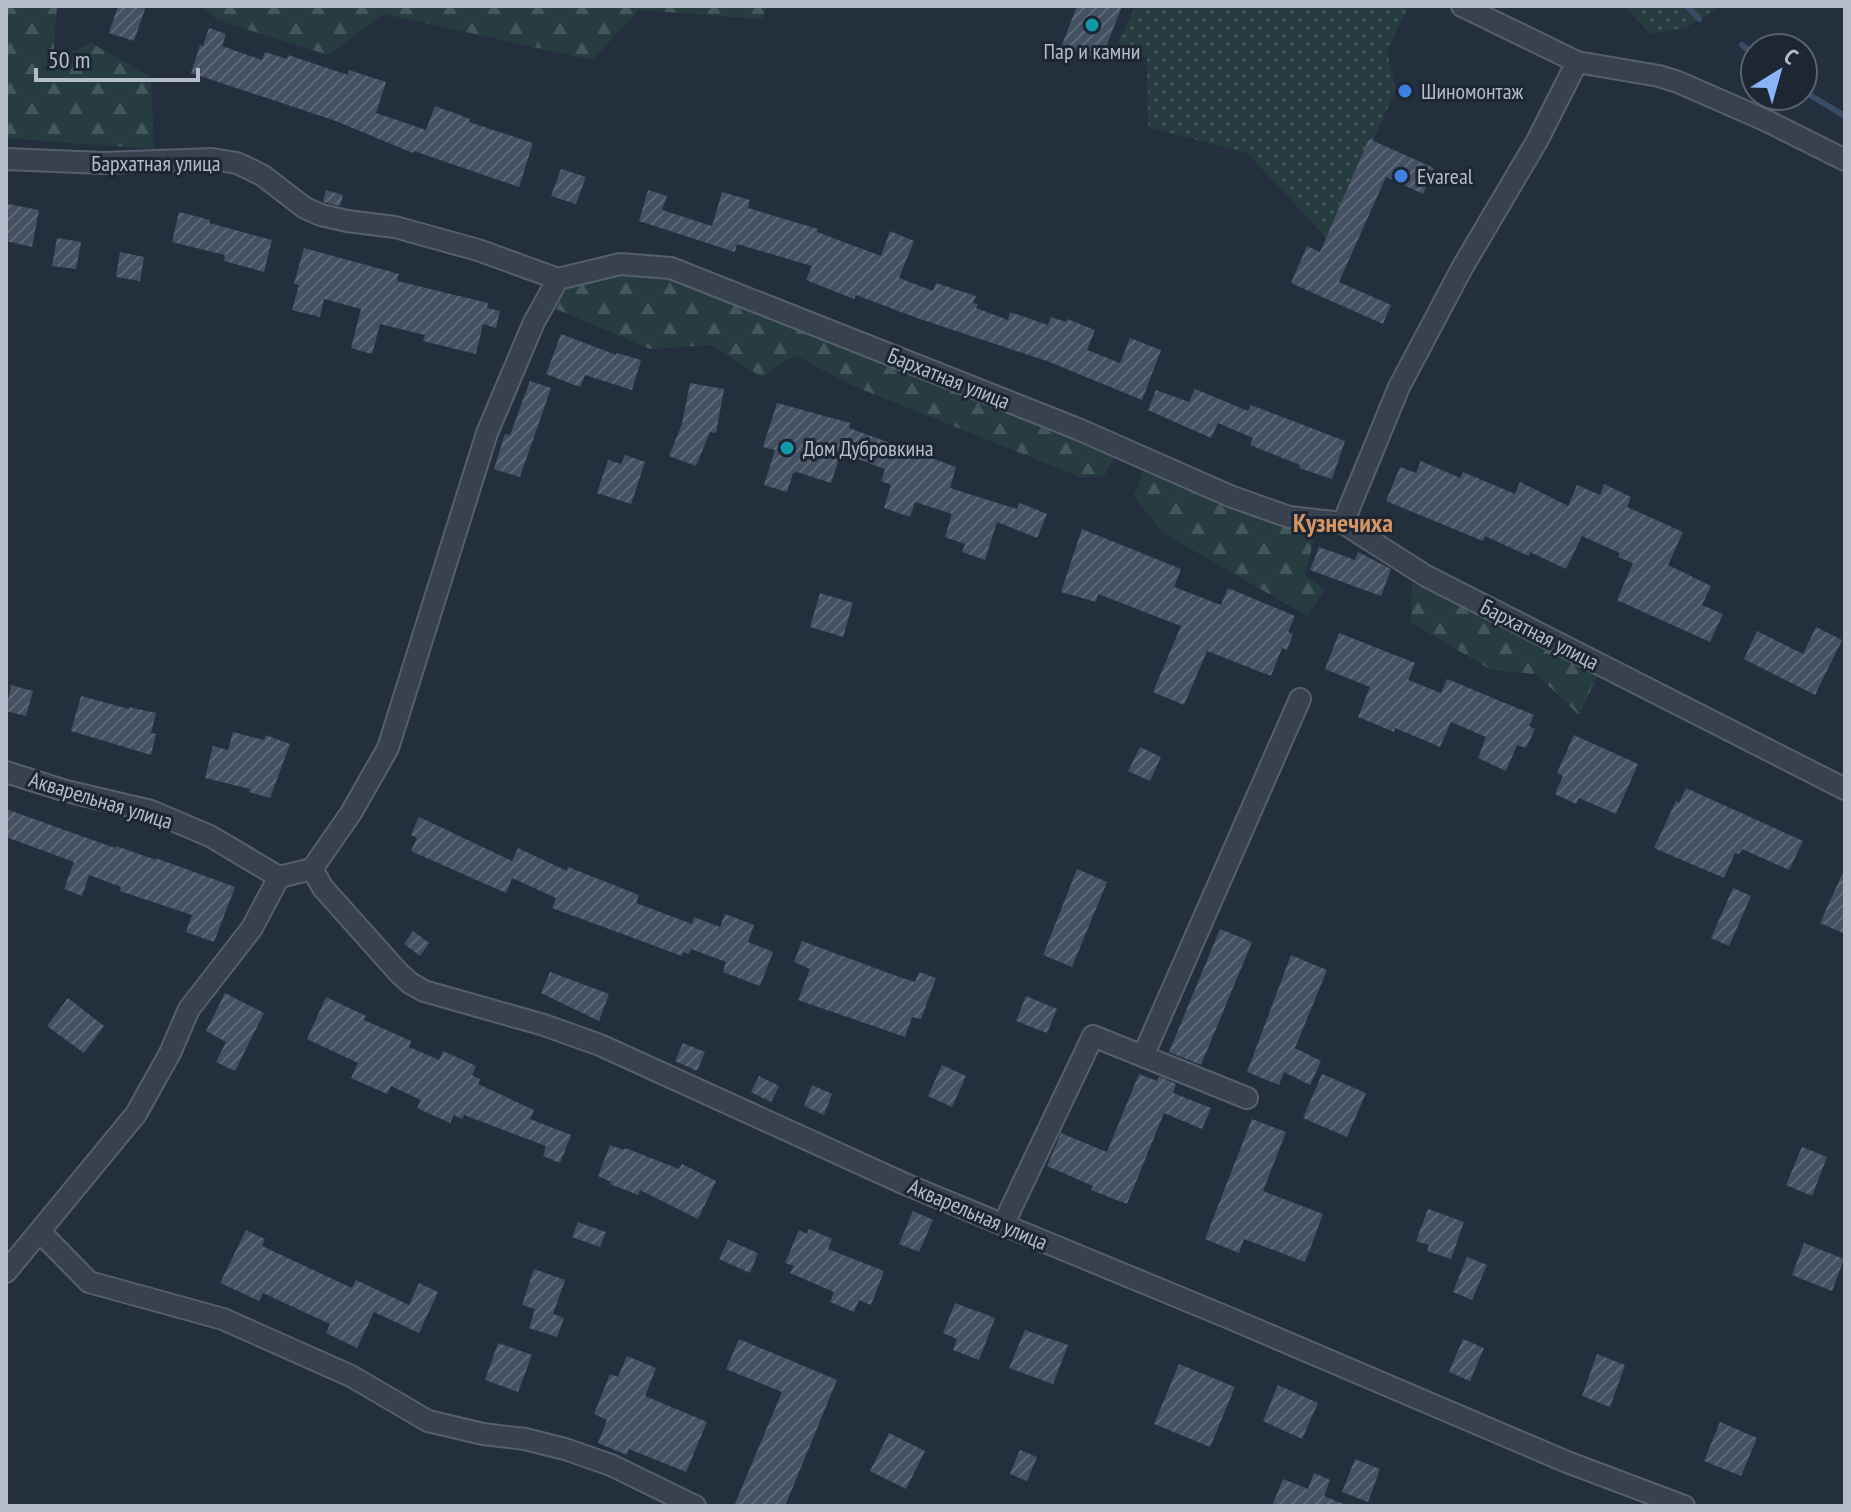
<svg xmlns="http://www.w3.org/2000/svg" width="1851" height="1512" viewBox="0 0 1851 1512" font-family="'PT Sans Narrow',sans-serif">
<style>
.grass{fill:url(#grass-dots)}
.forest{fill:url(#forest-firs)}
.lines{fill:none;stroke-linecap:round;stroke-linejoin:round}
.stream{stroke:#394c67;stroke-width:6}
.building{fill:url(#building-hatch)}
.street-casing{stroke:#565f6c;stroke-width:24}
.street{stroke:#38414e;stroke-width:20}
.culture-dot{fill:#0f9aa8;stroke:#1d2633;stroke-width:3}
.shop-dot{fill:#3f7fe0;stroke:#1d2633;stroke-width:3}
.labels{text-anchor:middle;stroke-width:6;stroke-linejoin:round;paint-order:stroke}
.poi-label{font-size:22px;fill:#b4bcc9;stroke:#1d2633;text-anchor:start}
.street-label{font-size:22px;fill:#b4bcc9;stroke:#1d2633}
.quarter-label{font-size:26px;font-weight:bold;fill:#d59563;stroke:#1d2633}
</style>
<defs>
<pattern id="grass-dots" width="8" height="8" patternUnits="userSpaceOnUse" patternTransform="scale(2)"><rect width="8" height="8" fill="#263c3f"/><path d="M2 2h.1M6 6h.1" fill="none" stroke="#435659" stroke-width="1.8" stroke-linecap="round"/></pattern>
<pattern id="forest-firs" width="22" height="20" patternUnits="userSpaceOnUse" patternTransform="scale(2)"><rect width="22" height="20" fill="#263c3f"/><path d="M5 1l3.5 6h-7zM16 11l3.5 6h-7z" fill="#435659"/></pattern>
<pattern id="building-hatch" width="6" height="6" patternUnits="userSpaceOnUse" patternTransform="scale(2)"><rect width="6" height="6" fill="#455162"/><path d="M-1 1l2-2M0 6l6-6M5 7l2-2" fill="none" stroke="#5d6877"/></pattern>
</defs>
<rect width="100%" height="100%" fill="#242f3e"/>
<g class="grass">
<path d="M1136 6H1408L1387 52 1396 90 1328 239 1247 153 1148 127 1147 58 1118 42Z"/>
<path d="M1624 6H1715L1716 10 1685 28 1651 34Z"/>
</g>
<g class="forest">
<path d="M6 6H57L53 61 91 43 151 77 154 149 6 138Z"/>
<path d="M202 6H768L761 19 639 10 592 60 384 14 328 55 217 20Z"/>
<path d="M634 271 677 276 979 395 1115 458 1104 476 1083 478 851 385 795 355 762 377 711 345 650 349 549 306 567 284Z"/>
<path d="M1146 463 1314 539 1305 575 1324 590 1308 616 1163 533 1134 496Z"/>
<path d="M1412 583 1600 670 1579 715 1536 674 1491 670 1411 622Z"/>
</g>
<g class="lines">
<g class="stream">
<path d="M1687 6 1699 19"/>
<path d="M1742 45 1755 55"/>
<path d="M1803 91 1845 116"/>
</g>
</g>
<g class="building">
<path d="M118 6H146L134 41 109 33Z"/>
<path d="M1077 6H1122L1101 60 1062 45Z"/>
<path d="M209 28 226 34 222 46 262 60 265 52 287 59 288 55 348 75 349 70 386 82 376 113 426 130 435 106 470 119 469 122 533 143 519 187 414 151 413 153 333 120 191 73 200 45 203 46Z"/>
<path d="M1369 139 1434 168 1423 194 1386 177 1339 282 1391 305 1383 324 1291 283 1307 246 1320 252Z"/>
<path d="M561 169 586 177 576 204 551 196Z"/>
<path d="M326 190 343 195 340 206 323 202Z"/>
<path d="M648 190 667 196 662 210 712 226 722 192 750 200 748 208 818 229 817 232 881 256 890 231 914 241 899 278 933 291 936 283 976 296 973 303 978 304 976 308 1008 320 1010 312 1048 325 1051 317 1066 322 1067 319 1095 330 1087 350 1120 363 1130 338 1161 350 1142 400 1047 361 917 318 856 295 854 299 806 280 812 266 737 244 735 252 639 221Z"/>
<path d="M8 204 39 210 32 247 6 241Z"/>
<path d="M179 212 210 220 209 223 272 240 264 272 224 261 225 255 172 242Z"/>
<path d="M57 238 81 242 76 269 52 266Z"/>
<path d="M304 248 399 274 397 281 488 303 487 308 500 311 496 328 483 324 476 354 423 341 425 335 380 324 372 354 351 348 361 309 324 299 320 317 292 310 299 285 294 284Z"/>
<path d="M120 252 144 257 140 281 116 277Z"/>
<path d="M561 334 616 355 617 353 641 360 632 390 585 375 580 387 546 374Z"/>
<path d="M530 381 551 388 520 477 494 469 505 434 510 435Z"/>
<path d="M690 383 724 389 716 433 710 432 696 466 669 456 682 424Z"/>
<path d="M1195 389 1248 411 1251 405 1345 441 1332 479 1299 468 1300 465 1250 445 1253 438 1218 423 1211 438 1148 410 1156 390 1189 402Z"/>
<path d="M777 403 850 423 849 428 956 467 950 488 1017 509 1020 503 1047 514 1037 538 997 522 985 560 962 552 965 544 945 537 952 514 915 502 910 517 884 508 891 485 881 481 885 469 841 453 831 483 797 472 793 473 787 492 764 485 775 450 763 447Z"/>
<path d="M625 455 645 462 631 504 597 493 608 460 621 464Z"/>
<path d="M1421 461 1460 478 1463 472 1515 494 1520 482 1568 506 1577 485 1600 495 1604 484 1631 497 1627 507 1683 532 1668 565 1711 586 1702 605 1723 614 1710 642 1617 600 1633 563 1618 557 1620 553 1582 536 1566 569 1530 552 1529 556 1485 536 1483 541 1386 501 1400 467 1416 473Z"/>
<path d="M1082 529 1181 569 1174 587 1221 605 1228 588 1295 616 1288 632 1293 634 1287 650 1282 648 1271 676 1207 651 1184 705 1153 692 1181 626 1098 594 1096 602 1061 592Z"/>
<path d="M1319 547 1355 560 1358 552 1391 569 1381 596 1310 570Z"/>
<path d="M820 593 853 603 843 637 810 627Z"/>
<path d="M1816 627 1842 640 1815 695 1744 659 1757 631 1803 654Z"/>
<path d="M1339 633 1415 663 1408 680 1441 693 1447 679 1534 715 1529 726 1535 729 1526 748 1517 745 1506 771 1478 758 1486 737 1451 722 1440 747 1395 728 1394 732 1358 717 1370 687 1325 669Z"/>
<path d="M11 685 33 691 26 716 6 711Z"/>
<path d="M81 696 129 709V707L156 713 151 733 156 734 151 755 71 731Z"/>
<path d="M233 732 264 740 266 735 290 744 270 798 249 792 250 789 205 778 213 746 228 750Z"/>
<path d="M1574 735 1638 764 1616 814 1579 798 1576 804 1555 794 1563 776 1557 773Z"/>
<path d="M1140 747 1161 757 1150 781 1128 771Z"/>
<path d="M1686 788 1803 841 1789 870 1742 849 1739 854 1735 853 1724 878 1654 848 1676 801 1679 803Z"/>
<path d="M6 809 115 848 116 846 156 860V858L235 887 214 942 186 932 192 915 120 891 121 887 89 875 82 896 64 889 74 862 6 837Z"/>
<path d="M419 817 512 861 518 848 567 871 568 867 639 895 636 903 692 924 694 917 720 927 725 914 754 925 748 942 773 952 760 986 723 972 726 962 691 949 689 954 683 952 682 956 552 908 556 898 512 878 506 893 411 851 417 838 411 835Z"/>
<path d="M1845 868V934L1820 923Z"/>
<path d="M1077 869 1107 882 1072 967 1043 955Z"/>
<path d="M1733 888 1751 896 1729 946 1711 938Z"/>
<path d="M1220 929 1252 942 1201 1065 1169 1052Z"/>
<path d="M413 931 429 943 420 956 404 944Z"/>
<path d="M802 941 899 977 915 982 919 972 936 978 921 1019 912 1017 905 1037 798 1000 810 969 794 962Z"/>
<path d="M1291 955 1327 970 1295 1048 1321 1061 1310 1085 1284 1072 1279 1085 1247 1072Z"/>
<path d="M550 972 609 994 599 1021 541 993Z"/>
<path d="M225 993 264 1013 235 1071 216 1062 226 1042 206 1031Z"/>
<path d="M1026 996 1057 1009 1047 1033 1016 1021Z"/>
<path d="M326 997 366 1016 364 1020 411 1041 409 1047 439 1060 443 1051 476 1066 472 1075 480 1079 478 1084 534 1110 530 1119 571 1135 560 1163 543 1156 546 1146 464 1115 462 1119 454 1115 450 1123 417 1108 421 1100 391 1086 387 1094 351 1078 358 1063 307 1039Z"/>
<path d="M68 998 104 1026 84 1053 47 1026Z"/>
<path d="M683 1043 705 1052 697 1071 675 1061Z"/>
<path d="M942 1065 966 1076 952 1107 928 1096Z"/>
<path d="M1139 1074 1157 1081 1159 1076 1176 1084 1173 1093 1211 1108 1202 1129 1164 1113 1127 1204 1091 1190 1093 1186 1047 1166 1061 1133 1107 1152Z"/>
<path d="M1322 1074 1366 1093 1347 1137 1303 1118Z"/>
<path d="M759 1076 779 1086 771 1102 751 1092Z"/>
<path d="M812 1085 832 1094 824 1115 804 1106Z"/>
<path d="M1252 1119 1286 1132 1263 1191 1323 1214 1305 1262 1244 1239 1239 1253 1205 1239Z"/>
<path d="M610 1145 624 1150 625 1148 679 1169 682 1164 716 1181 698 1219 640 1190 638 1195 610 1184 611 1182 598 1176Z"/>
<path d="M1802 1147 1827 1157 1812 1196 1786 1185Z"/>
<path d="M1428 1209 1464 1222 1451 1259 1427 1251 1429 1245 1416 1241Z"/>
<path d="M913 1211 933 1220 919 1252 899 1244Z"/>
<path d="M578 1222 606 1232 600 1247 572 1237Z"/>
<path d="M809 1229 832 1239 828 1249 884 1271 871 1305 859 1300 854 1312 830 1302 834 1292 790 1273 794 1266 785 1263 799 1230 807 1234Z"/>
<path d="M246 1230 265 1239 262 1246 352 1288 356 1280 409 1305 419 1283 438 1292 419 1333 374 1312 357 1348 326 1333 330 1324 263 1293 259 1301 220 1283Z"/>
<path d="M728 1240 758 1253 750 1273 719 1259Z"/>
<path d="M1804 1243 1844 1259 1832 1291 1792 1275Z"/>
<path d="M1467 1257 1487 1265 1472 1300 1453 1292Z"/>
<path d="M534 1269 565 1280 553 1314 564 1318 557 1337 529 1328 535 1309 522 1305Z"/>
<path d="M955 1303 995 1318 979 1360 953 1350 957 1339 943 1333Z"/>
<path d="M1025 1330 1068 1345 1053 1384 1009 1368Z"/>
<path d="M739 1339 837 1380 785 1506H734L782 1392 726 1369Z"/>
<path d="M1463 1339 1484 1348 1470 1381 1449 1372Z"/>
<path d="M498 1343 532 1355 518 1392 485 1380Z"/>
<path d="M1597 1354 1625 1365 1610 1407 1582 1396Z"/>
<path d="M627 1356 656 1368 645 1396 707 1422 686 1472 629 1449 627 1455 598 1443 607 1420 594 1414 610 1374 618 1377Z"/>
<path d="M1179 1364 1235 1387 1210 1447 1154 1424Z"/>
<path d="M1278 1385 1318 1403 1302 1439 1263 1421Z"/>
<path d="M1720 1422 1757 1438 1741 1476 1704 1461Z"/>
<path d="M889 1433 925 1451 906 1489 870 1471Z"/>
<path d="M1020 1450 1037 1457 1027 1481 1010 1474Z"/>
<path d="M1355 1459 1380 1469 1368 1502 1342 1492Z"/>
<path d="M1314 1473 1330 1480 1324 1496 1348 1506H1272L1283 1479 1308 1489Z"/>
</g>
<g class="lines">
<defs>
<g id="street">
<path d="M1462 6 1577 62 1659 76 1678 82 1765 120 1845 160"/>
<path d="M6 159 103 163 212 159 237 163 262 175 305 208 321 215 347 221 395 227 478 250 558 279 620 264 671 268 1078 429 1230 496 1289 517 1343 523 1426 576 1845 789"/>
<path d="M1343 523 1399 387 1462 268 1537 141 1577 62"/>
<path d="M6 772 66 791 151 811 210 836 279 877"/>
<path d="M312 869 323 888 399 973 410 983 424 991 544 1025 600 1045 905 1184 1234 1320 1567 1462 1684 1506"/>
<path d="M1143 1056 1300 699"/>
<path d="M1003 1225 1093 1036 1247 1098"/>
<path d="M40 1232 89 1282 223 1319 351 1376 428 1421 483 1434 525 1439 565 1449 611 1465 695 1506"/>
<path d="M6 1272 136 1114 170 1053 189 1009 252 928 279 877 312 869 351 813 388 748 487 433 534 322 558 279"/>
</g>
</defs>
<use href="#street" class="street-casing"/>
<use href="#street" class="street"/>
</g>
<g class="culture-dot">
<circle cx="1092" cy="25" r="8"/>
<circle cx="787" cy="448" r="8"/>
</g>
<g class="shop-dot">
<circle cx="1405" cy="91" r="8"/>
<circle cx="1401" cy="176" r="8"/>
</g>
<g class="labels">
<g class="poi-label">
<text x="1092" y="59" text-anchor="middle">Пар и камни</text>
<text x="1421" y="99">Шиномонтаж</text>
<text x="1417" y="184">Evareal</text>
<text x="803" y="456">Дом Дубровкина</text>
</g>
<g class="street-label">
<text x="156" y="171">Бархатная улица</text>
<text transform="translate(949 378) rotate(22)" y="8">Бархатная улица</text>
<text transform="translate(1540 634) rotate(27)" y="8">Бархатная улица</text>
<text transform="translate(101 800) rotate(17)" y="8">Акварельная улица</text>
<text transform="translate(978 1214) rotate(23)" y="8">Акварельная улица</text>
</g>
<g class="quarter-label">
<text x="1343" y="532">Кузнечиха</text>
</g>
</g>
<rect width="1851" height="1512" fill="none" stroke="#b4bcc9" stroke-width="16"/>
<g transform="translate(1779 72) rotate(37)"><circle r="38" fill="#1d2633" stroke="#59626f" stroke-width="2"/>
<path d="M0-6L14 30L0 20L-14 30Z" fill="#8ab4f8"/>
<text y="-12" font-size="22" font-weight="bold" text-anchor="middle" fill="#b4bcc9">С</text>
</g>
<path d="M36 68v12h162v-12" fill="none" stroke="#b4bcc9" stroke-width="4"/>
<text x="48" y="68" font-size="24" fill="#b4bcc9" stroke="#1d2633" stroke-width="6" paint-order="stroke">50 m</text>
</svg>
